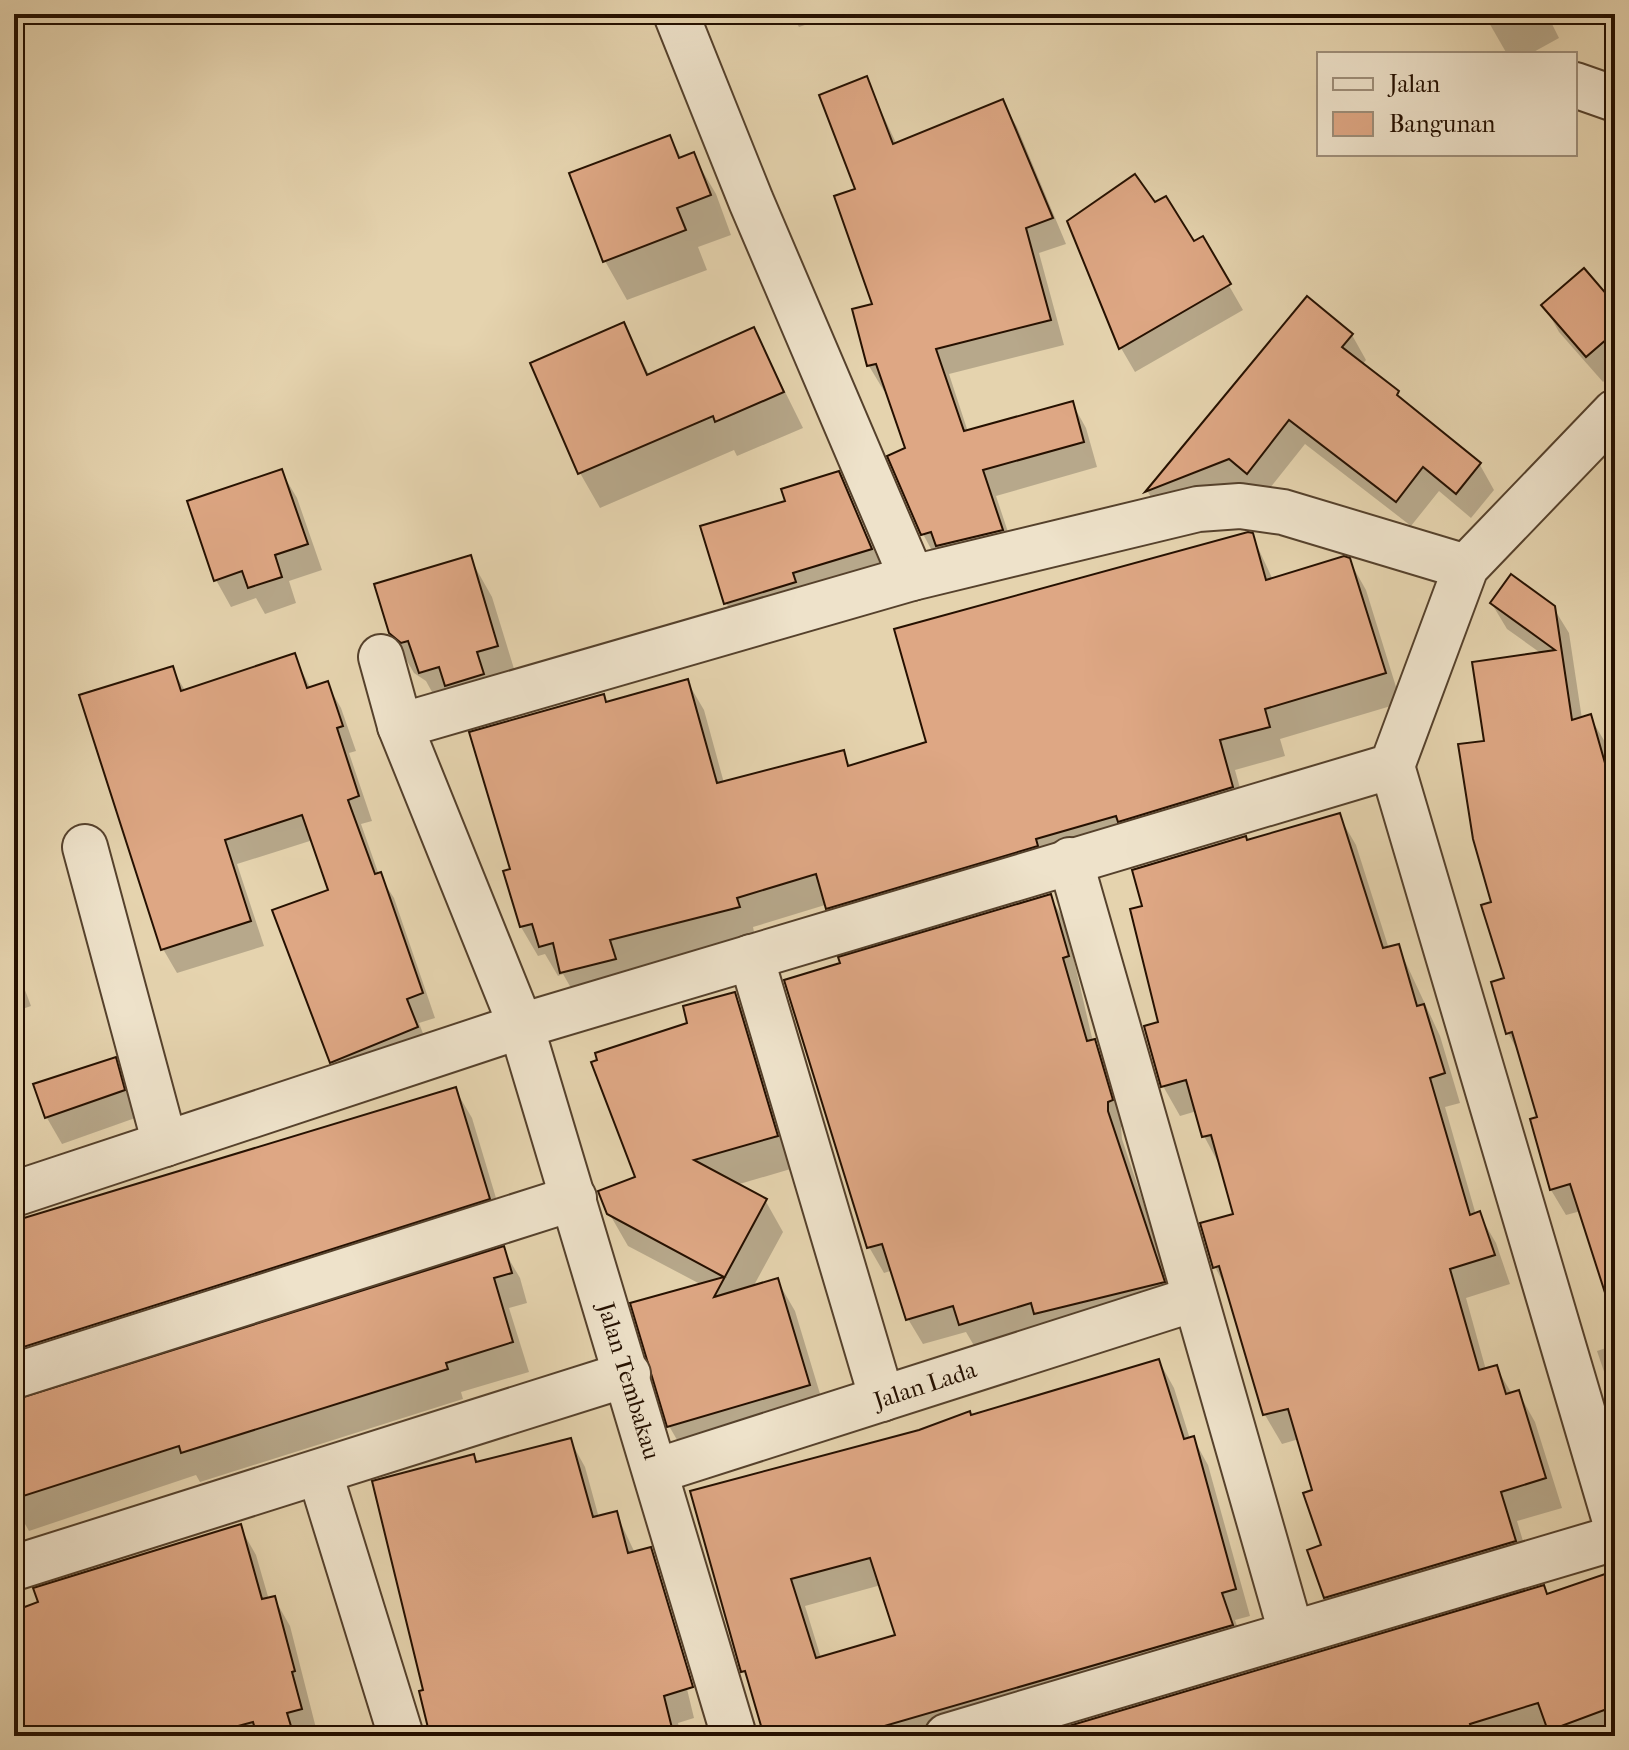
<svg xmlns="http://www.w3.org/2000/svg" width="1629" height="1750" viewBox="0 0 1629 1750" font-family="'IM FELL French Canon',serif">
<style>
.shadow{fill:#0003;fill-rule:evenodd}
.building{fill:#dea784;stroke:#251000;stroke-width:2;fill-rule:evenodd}
.lines{fill:none;stroke-linecap:round;stroke-linejoin:round}
.minor-casing{stroke:#55412c;stroke-width:48}
.minor{stroke:#eee2ca;stroke-width:44}
.labels{text-anchor:middle;stroke-width:8;stroke-linejoin:round;paint-order:stroke}
.street-label{font-size:24px;fill:#251000;stroke:#eee2ca}
</style>
<rect width="100%" height="100%" fill="#e5d3ae"/>
<filter id="stains"><feTurbulence type="fractalNoise" baseFrequency=".0025" numOctaves="4"/><feColorMatrix values="0 0 0 0 .2 0 0 0 0 .09 0 0 0 0 .02 0 0 0 .5 -.17"/></filter>
<radialGradient id="worn" r=".72"><stop offset=".6" stop-color="#630" stop-opacity="0"/><stop offset="1" stop-color="#630" stop-opacity=".3"/></radialGradient>
<g class="shadow">
<path d="M791 14H837L799 27Z"/>
<path d="M1484 14H1547L1559 38 1530 54H1507Z"/>
<path d="M866 79 897 145 1002 102 1017 127 1066 244 1039 253 1064 345 949 374 968 432 1072 403 1086 428 1097 467 996 496 1016 556 937 560 923 534 907 449 887 390 884 391 869 366 855 310 875 305 857 190Z"/>
<path d="M670 137 682 159 693 155 716 194 731 235 698 247 707 270 627 300 605 261Z"/>
<path d="M1615 200V215L1610 207Z"/>
<path d="M1155 205 1194 244 1202 239 1243 310 1135 372 1121 348Z"/>
<path d="M1308 299 1352 335 1366 360 1362 365 1480 465 1494 490 1471 518 1439 491 1411 526 1305 444 1262 498 1245 484 1162 517 1148 492Z"/>
<path d="M1544 305 1615 307V371L1603 382 1559 332Z"/>
<path d="M623 325 650 376 754 329 803 428 737 456 734 450 600 508 580 473Z"/>
<path d="M281 471 297 498 322 570 289 581 296 603 265 614 256 598 231 607 216 580 189 502Z"/>
<path d="M838 473 886 576 741 629 726 603 787 502Z"/>
<path d="M1252 535 1273 580 1349 560 1366 590 1401 703 1280 739 1285 756 1235 770 1248 817 844 937 825 905 753 927 755 937 626 970 631 988 579 1002 563 974 558 976 545 954 538 956 521 927 506 872 512 871 603 697 607 704 687 681 704 710 724 783 843 753 851 767 929 743Z"/>
<path d="M470 558 492 597 519 685 443 712 426 681 414 673 391 633Z"/>
<path d="M1492 604 1553 607 1569 633 1582 719 1590 717 1605 742 1615 778V1318L1581 1211 1566 1215 1551 1190 1532 1120 1540 1118 1521 1057 1508 1033 1507 980 1493 904 1486 742 1542 654 1507 629Z"/>
<path d="M294 656 311 689 327 684 341 708 356 751 349 753 372 821 361 824 379 875 394 898 435 1018 419 1023 430 1052 346 1086 332 1062 331 891 313 840 237 864 264 946 177 973 163 949 172 669 186 692Z"/>
<path d="M1339 816 1356 845 1389 949 1398 946 1440 1036 1460 1103 1445 1107 1476 1215 1479 1214 1496 1243 1510 1284 1466 1298 1486 1370 1496 1367 1512 1394 1518 1392 1535 1422 1562 1508 1517 1521 1532 1571 1342 1627 1325 1597 1324 1546 1314 1492 1299 1439 1282 1444 1265 1415 1229 1293 1215 1267 1236 1215 1220 1166 1204 1136 1197 1111 1180 1116 1163 1086 1161 1023 1145 907 1247 842Z"/>
<path d="M1050 896 1065 922 1093 1042 1109 1067 1126 1126 1121 1127 1122 1139 1178 1307 976 1349 966 1332 923 1344 908 1319 893 1270 884 1273 869 1247Z"/>
<path d="M14 961 31 1006 14 1012Z"/>
<path d="M734 994 752 1026 794 1168 736 1185 765 1200 783 1232 753 1287 777 1280 795 1311 827 1417 687 1457 669 1426 702 1285 628 1246 609 1213 638 1178 690 1025Z"/>
<path d="M115 1059 130 1086 138 1117 62 1144 47 1118 36 1086Z"/>
<path d="M455 1089 472 1118 505 1228 14 1388V1225Z"/>
<path d="M503 1249 520 1278 527 1303 509 1308 529 1372 461 1392 463 1399 200 1482 196 1475 29 1531 14 1505V1402Z"/>
<path d="M1615 1345V1404L1597 1351Z"/>
<path d="M1159 1361 1174 1388 1190 1439 1193 1438 1208 1465 1250 1616 1235 1620 1246 1652 964 1736H767L693 1492 971 1417ZM881 1585 897 1636 821 1658 805 1606Z"/>
<path d="M570 1440 585 1467 599 1518 616 1513 635 1553 660 1577 694 1718 678 1723 681 1736H432L426 1691 477 1463Z"/>
<path d="M240 1527 256 1555 269 1600 274 1598 290 1626 318 1736H22L14 1686V1614Z"/>
<path d="M1615 1573V1736H1553L1550 1731 1533 1736H1042L1549 1596Z"/>
</g>
<g class="building">
<path d="M867 76 893 144 1003 99 1053 218 1026 228 1051 320 936 349 964 431 1073 401 1084 442 983 470 1003 530 936 546 931 532 921 535 887 456 905 448 876 364 867 366 852 309 872 304 834 196 855 189 819 95Z"/>
<path d="M670 135 679 158 694 152 711 195 677 208 686 230 603 262 569 173Z"/>
<path d="M1135 174 1155 202 1166 196 1194 241 1203 236 1231 284 1119 349 1067 221Z"/>
<path d="M1584 268 1615 304V332L1586 357 1541 305Z"/>
<path d="M1307 296 1353 334 1342 347 1399 391 1397 395 1481 463 1456 494 1423 467 1396 502 1289 420 1247 474 1229 459 1145 492Z"/>
<path d="M624 322 647 375 754 327 784 392 715 422 713 416 578 474 530 363Z"/>
<path d="M282 469 308 544 275 555 282 577 248 588 242 571 214 581 187 501Z"/>
<path d="M839 471 872 549 793 573 796 582 724 604 700 526 785 501 781 489Z"/>
<path d="M1248 532 1253 533 1266 580 1344 556 1350 558 1386 673 1265 709 1270 727 1220 740 1233 787 1118 822 1116 816 1036 839 1038 846 826 909 816 874 737 898 740 907 610 940 616 959 560 973 553 943 539 947 532 924 520 927 503 871 510 869 469 732 604 694 606 702 688 679 717 783 844 750 848 766 926 742 894 629Z"/>
<path d="M471 555 498 646 477 652 484 674 445 686 439 667 419 673 408 641 401 643 389 633 374 584Z"/>
<path d="M1511 574 1555 606 1572 720 1591 714 1615 798V1298L1607 1299 1570 1184 1550 1190 1530 1119 1537 1117 1512 1032 1506 1034 1491 982 1504 978 1481 905 1491 902 1473 839 1458 744 1484 741 1472 662 1555 650 1490 603Z"/>
<path d="M295 653 307 688 328 681 343 726 337 728 359 796 348 800 375 874 381 872 423 993 407 999 418 1027 330 1063 272 910 328 890 302 815 225 840 251 921 161 950 79 695 173 666 181 691Z"/>
<path d="M1340 813 1383 948 1399 944 1417 1006 1424 1004 1445 1073 1430 1078 1470 1215 1480 1211 1495 1255 1450 1269 1479 1370 1497 1365 1506 1394 1519 1390 1546 1478 1501 1492 1516 1541 1324 1598 1307 1550 1321 1545 1303 1493 1312 1490 1288 1409 1263 1415 1219 1266 1213 1268 1200 1223 1233 1214 1211 1135 1202 1137 1186 1080 1161 1087 1144 1026 1158 1022 1130 909 1142 906 1132 870 1246 836 1247 840Z"/>
<path d="M1051 894 1069 956 1063 958 1087 1041 1095 1039 1113 1100 1108 1102V1111L1165 1282 1034 1314 1031 1303 959 1325 953 1306 906 1320 882 1244 867 1248 784 980 840 963 838 957Z"/>
<path d="M735 992 778 1136 694 1160 767 1199 714 1297 778 1278 810 1385 667 1427 630 1303 724 1277 607 1214 598 1191 635 1177 591 1062 597 1060 595 1053 687 1023 683 1006Z"/>
<path d="M116 1057 125 1090 45 1118 33 1084Z"/>
<path d="M456 1087 490 1199 14 1350V1221Z"/>
<path d="M504 1246 512 1273 494 1278 513 1342 446 1363 448 1369 181 1453 179 1446 14 1499V1400Z"/>
<path d="M1159 1359 1184 1439 1194 1436 1236 1589 1222 1593 1233 1625 850 1736H764L745 1671 741 1672 690 1491 919 1430 970 1411 971 1415ZM870 1558 895 1635 816 1658 791 1579Z"/>
<path d="M571 1438 593 1517 617 1511 628 1553 651 1547 693 1687 664 1696 674 1736H430L419 1691 423 1690 372 1481 474 1454 476 1462Z"/>
<path d="M241 1524 262 1599 275 1596 295 1671 292 1672 302 1709 287 1713 294 1736H257L253 1722 201 1736H14V1611L38 1602 33 1588Z"/>
<path d="M1605 1574 1615 1603V1706L1548 1731 1538 1703 1470 1724 1474 1736H1035L1544 1585 1547 1594Z"/>
</g>
<g class="lines">
<defs>
<g id="minor">
<path d="M676 14 751 201 912 578"/>
<path d="M1575 85 1615 99"/>
<path d="M381 657 400 726 521 1026 734 1736"/>
<path d="M400 726 912 578 1198 509 1240 506 1283 512 1466 567"/>
<path d="M1392 766 1615 1521"/>
<path d="M85 847 165 1144"/>
<path d="M1070 860 1291 1632"/>
<path d="M751 957 882 1399"/>
<path d="M14 1194 521 1026 1392 766 1466 567 1615 412"/>
<path d="M14 1376 574 1198"/>
<path d="M656 1471 1194 1299"/>
<path d="M320 1474 401 1736"/>
<path d="M14 1568 628 1374"/>
<path d="M947 1736 1615 1538"/>
</g>
</defs>
<use href="#minor" class="minor-casing"/>
<use href="#minor" class="minor"/>
</g>
<g class="labels">
<g class="street-label">
<text transform="translate(629 1381) rotate(73)" y="8">Jalan Tembakau</text>
<text transform="translate(925 1385) rotate(-18)" y="8">Jalan Lada</text>
</g>
</g>
<rect width="1629" height="1750" fill="none" stroke="#e5d3ae" stroke-width="48"/>
<rect x="16" y="16" width="1597" height="1718" fill="none" stroke="#251000" stroke-width="4"/>
<rect x="24" y="24" width="1581" height="1702" fill="none" stroke="#251000" stroke-width="2"/>
<rect x="1317" y="52" width="260" height="104" fill="#eee2ca" stroke="#9e8e79" stroke-width="2"/>
<rect x="1333" y="78" width="40" height="12" fill="#eee2ca" stroke="#9e8e79" stroke-width="2"/>
<text x="1389" y="92" font-size="24" fill="#251000">Jalan</text>
<rect x="1333" y="112" width="40" height="24" fill="#dea784" stroke="#9e8e79" stroke-width="2"/>
<text x="1389" y="132" font-size="24" fill="#251000">Bangunan</text>
<rect width="100%" height="100%" filter="url(#stains)"/>
<rect width="100%" height="100%" fill="url(#worn)"/>
</svg>
